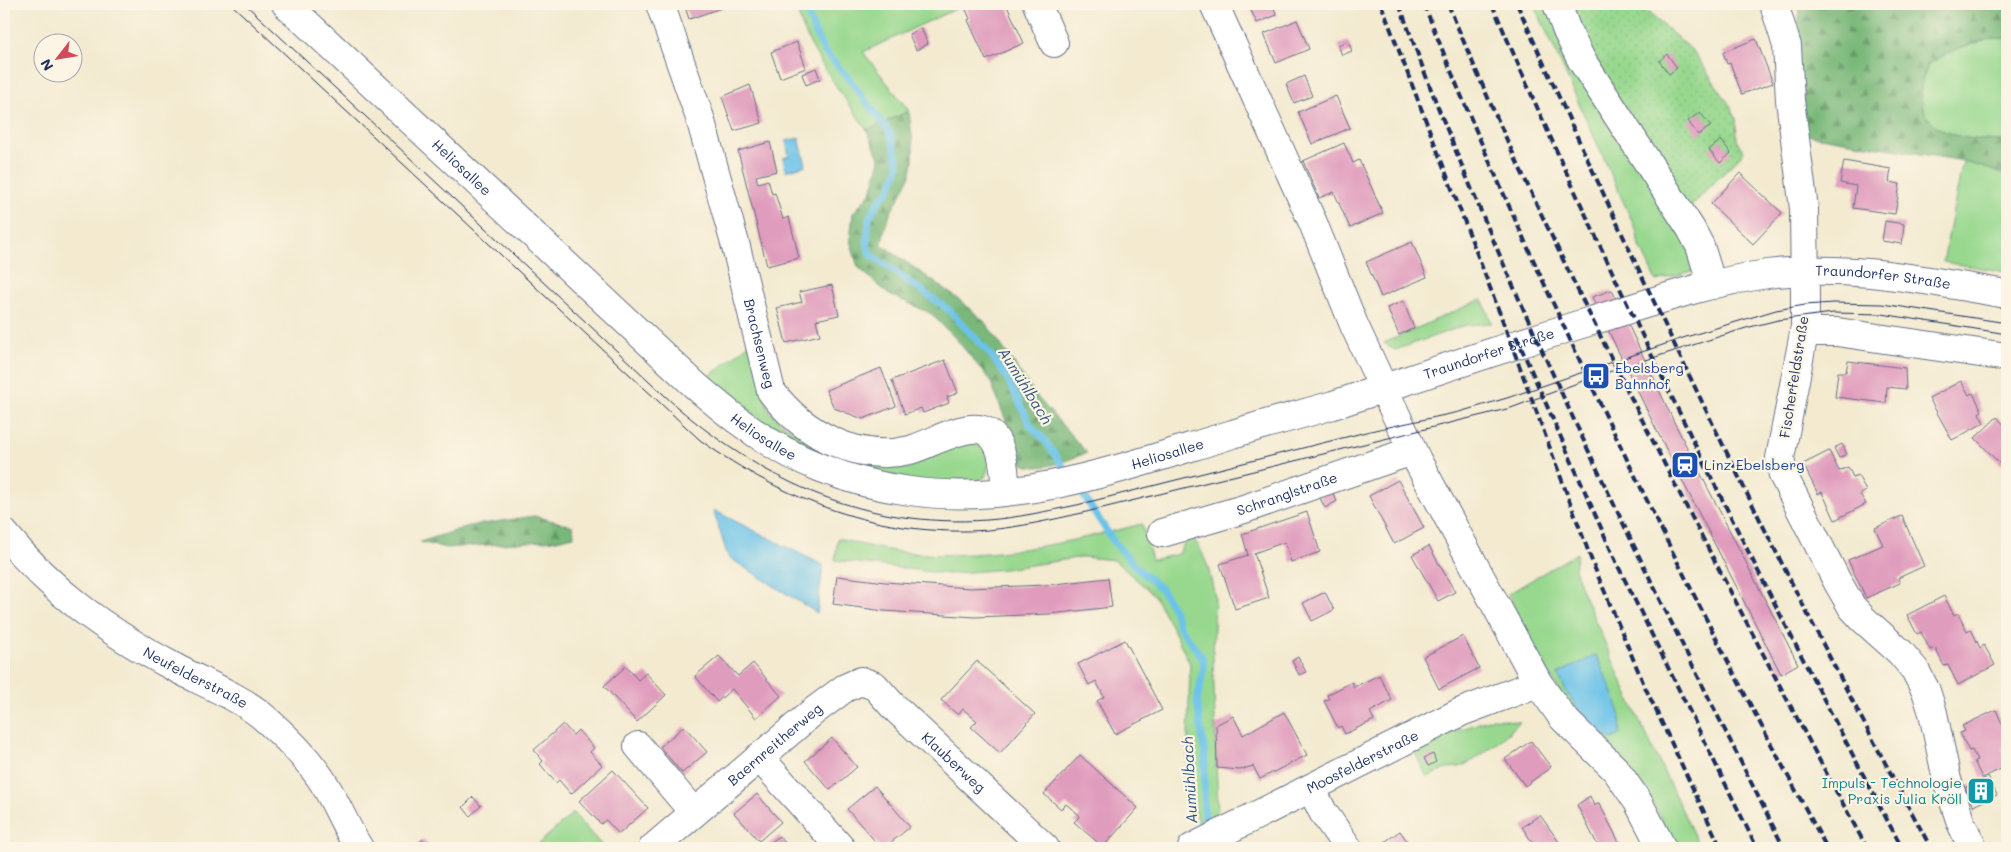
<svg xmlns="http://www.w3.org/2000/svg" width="2011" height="852" viewBox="0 0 2011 852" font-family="Mali,sans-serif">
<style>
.grass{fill:#97d88e;stroke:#598476}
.forest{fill:url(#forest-firs);stroke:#4a746c}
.garden{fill:url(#garden-dots);stroke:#598476}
.water{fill:#6cc3e9;stroke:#4479a4}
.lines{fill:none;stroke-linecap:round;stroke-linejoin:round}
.stream{stroke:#6cc3e9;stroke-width:7}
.building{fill:#e09cbd}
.minor-casing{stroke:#677086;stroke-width:30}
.minor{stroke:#fff;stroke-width:28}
.tram{stroke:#1b2f5e;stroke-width:1}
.rail{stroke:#1b2f5e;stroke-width:4;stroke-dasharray:8 4;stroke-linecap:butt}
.labels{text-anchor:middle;stroke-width:4.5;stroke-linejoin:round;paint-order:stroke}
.street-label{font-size:14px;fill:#1b2f5e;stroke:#fcf5e5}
.transit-label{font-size:14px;fill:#164399;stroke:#fcf5e5;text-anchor:start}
.culture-label{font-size:14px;fill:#0d838f;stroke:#fcf5e5;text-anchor:end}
.water-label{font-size:15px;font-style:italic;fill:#2f5481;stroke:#fcf5e5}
</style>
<defs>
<pattern id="forest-firs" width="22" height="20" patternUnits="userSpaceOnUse" patternTransform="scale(1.25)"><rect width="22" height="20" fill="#79b879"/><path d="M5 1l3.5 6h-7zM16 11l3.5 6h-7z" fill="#629666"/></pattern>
<pattern id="garden-dots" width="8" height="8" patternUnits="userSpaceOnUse" patternTransform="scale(1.25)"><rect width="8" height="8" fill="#97d88e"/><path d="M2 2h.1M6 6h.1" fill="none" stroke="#82ba7d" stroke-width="1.8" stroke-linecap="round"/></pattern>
</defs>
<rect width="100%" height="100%" fill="#fcf5e5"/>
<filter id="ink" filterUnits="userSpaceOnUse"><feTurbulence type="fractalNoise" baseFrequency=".02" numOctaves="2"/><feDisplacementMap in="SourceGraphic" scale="10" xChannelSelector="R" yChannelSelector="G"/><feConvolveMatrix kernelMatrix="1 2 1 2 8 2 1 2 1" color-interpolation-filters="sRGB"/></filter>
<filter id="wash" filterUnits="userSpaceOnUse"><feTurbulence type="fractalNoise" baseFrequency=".0096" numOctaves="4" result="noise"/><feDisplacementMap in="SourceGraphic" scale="20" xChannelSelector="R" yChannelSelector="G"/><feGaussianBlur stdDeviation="1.12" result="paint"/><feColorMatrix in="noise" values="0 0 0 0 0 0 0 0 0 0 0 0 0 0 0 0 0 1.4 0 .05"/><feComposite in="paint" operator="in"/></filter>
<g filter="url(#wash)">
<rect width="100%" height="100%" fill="#f3ead0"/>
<g class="grass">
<path d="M796 4H966L863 52 909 111 867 130C845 98 801 42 796 4Z"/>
<path d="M1534 4H1548L1678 223 1696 270 1656 281 1638 242 1637 232Z"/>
<path d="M1993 38H2007V141C1971 140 1919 139 1921 89 1921 81 1926 72 1928 64L1956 49Z"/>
<path d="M1963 161 2007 175V272L1943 262Z"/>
<path d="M1482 299 1492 323 1466 325 1395 350 1384 343Z"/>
<path d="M752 342 768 409 781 423 815 445 975 444 985 451 990 462 985 477 975 483 898 480 836 460 780 435 707 378Z"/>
<path d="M1142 524 1152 560 1179 554 1183 545 1193 538 1200 548 1208 567 1215 597 1213 656 1218 819 1200 829 1187 777 1190 664 1174 631 1154 595 1114 560 1083 557 1005 569 947 574 835 560 838 538C939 571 1043 549 1142 524Z"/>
<path d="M1577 553 1575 569 1580 586 1635 711 1700 848H1676L1649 795 1565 701 1539 656 1508 594Z"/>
<path d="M1493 718 1520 722 1495 745 1474 760 1460 767 1448 768 1427 777 1414 751 1445 735Z"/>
<path d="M573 813 604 848H534Z"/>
</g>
<g class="forest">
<path d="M1800 4H2007V38C1979 37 1953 50 1928 63 1926 71 1921 81 1921 89 1919 139 1971 140 2007 141V175L1963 161 1802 134 1792 32 1799 21Z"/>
<path d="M909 111C911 134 918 158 908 180 897 205 884 216 882 245L957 298 985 322 1038 398 1087 453C1068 459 1042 473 1023 464L990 380 957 340 930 313 888 294 858 267 850 240 853 213 871 192 880 160 867 130Z"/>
<path d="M534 516 573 526 574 536 556 540 446 548 420 542 469 526Z"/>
</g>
<path class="garden" d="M1563 4H1638L1693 51 1729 104 1736 117 1737 141 1744 152 1686 212Z"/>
<g class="water">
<path d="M799 138 806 165 786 171 783 158 789 156 786 141Z"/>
<path d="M713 510 823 565 817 613 728 557Z"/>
<path d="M1596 655C1606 679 1624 708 1620 735L1612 739C1607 737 1602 735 1598 732 1583 721 1565 691 1558 674Z"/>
</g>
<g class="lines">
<g class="stream">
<path d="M804 4 814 30 824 51 846 75 890 133 899 166 890 189 879 201 869 218 867 241 869 253 949 310 990 354 1007 378 1031 426 1046 442 1069 475"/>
<path d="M1077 486 1114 542 1136 567 1161 589 1172 606 1180 628 1202 657 1204 666 1197 702 1205 756 1204 807 1206 833"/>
</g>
</g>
<g id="blocks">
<g class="building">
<path d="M684 4H723L724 7 689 19Z"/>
<path d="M966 4H1006L1024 43 986 60 968 20 970 19 964 5Z"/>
<path d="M1248 4H1272L1277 15 1257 23Z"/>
<path d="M1297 20 1309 49 1276 63 1264 34Z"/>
<path d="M921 28 928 44 916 50 909 34Z"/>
<path d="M1756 39 1773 83 1742 94 1730 63 1727 64 1723 52Z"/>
<path d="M1348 41 1352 51 1342 55 1338 45Z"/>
<path d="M797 42 806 68 780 78 771 52Z"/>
<path d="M1667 54 1677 68 1669 74 1659 61Z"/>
<path d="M816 68 820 79 806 85 802 74Z"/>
<path d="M1304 76 1312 96 1294 103 1286 84Z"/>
<path d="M750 85 762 123 734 131 722 97Z"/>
<path d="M1336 96 1350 128 1312 144 1298 112Z"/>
<path d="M1700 112 1711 126 1698 135 1688 121Z"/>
<path d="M1721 140 1731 153 1720 163 1709 150Z"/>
<path d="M770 142 777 171 756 176 758 183 768 180 772 194 775 193 783 219 789 217 799 258 767 266 738 151Z"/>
<path d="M1344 143 1353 163 1359 160 1383 213 1350 228 1334 192 1319 198 1303 161Z"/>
<path d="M1844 161 1891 169 1889 182 1900 184 1895 214 1853 208 1856 186 1840 183Z"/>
<path d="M1740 173 1782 213 1753 244 1711 204Z"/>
<path d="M1885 221 1904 224 1902 244 1882 241Z"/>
<path d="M1412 242 1427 277 1381 297 1366 262Z"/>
<path d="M832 285 839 315 816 320 820 335 786 343 777 308 802 302 799 292Z"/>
<path d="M1612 290 1674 422 1798 664 1781 674 1656 429 1592 297Z"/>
<path d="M1403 301 1414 328 1399 335 1387 308Z"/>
<path d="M945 360 958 393 947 397 949 403 923 413 921 408 905 414 892 380Z"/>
<path d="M1848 361 1905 368 1906 389 1887 387 1886 403 1835 397 1838 372H1846Z"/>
<path d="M881 368 896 406 863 419 834 408 826 390Z"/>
<path d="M1961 381 1969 395 1973 393 1982 411 1979 413 1984 423 1952 440 1929 398Z"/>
<path d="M1997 417 2007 428V459L2001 465 1975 438Z"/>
<path d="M1842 444 1847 454 1839 458 1834 448Z"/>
<path d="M1829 451 1839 471 1848 467 1853 477 1858 475 1866 491 1860 494 1866 504 1835 520 1822 492 1818 494 1803 464Z"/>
<path d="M1398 480 1424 528 1394 544 1369 496Z"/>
<path d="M1331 490 1337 501 1325 508 1319 496Z"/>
<path d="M1307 512 1320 552 1291 562 1285 542 1254 553 1269 598 1235 609 1220 564 1248 555 1242 534Z"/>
<path d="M1902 516 1924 566 1898 578 1900 583 1866 598 1848 560 1883 545 1875 528Z"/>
<path d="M1429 546 1455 592 1438 601 1412 555Z"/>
<path d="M837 576 885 582 970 588 1046 585 1108 578 1112 607 1050 614 975 617 884 611 833 604Z"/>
<path d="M1325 592 1334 610 1312 621 1303 603Z"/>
<path d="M1944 596 1954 615 1958 613 1967 631 1971 629 1980 648 1984 645 1995 665 1958 685 1948 665 1944 666 1935 648 1930 650 1921 632 1917 634 1907 615Z"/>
<path d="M1463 636 1479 668 1439 689 1423 657Z"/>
<path d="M1125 640 1162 710 1115 734 1097 701 1104 697 1096 681 1089 685 1078 664Z"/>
<path d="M719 656 738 676 753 663 781 696 756 718 732 689 717 702 695 676Z"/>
<path d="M1298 657 1306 672 1299 675 1292 661Z"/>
<path d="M977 661 1035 714 1000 753 971 727 977 721 963 709 958 715 941 700Z"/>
<path d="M626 666 638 680 646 673 666 695 637 722 604 686Z"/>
<path d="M1379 675 1392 700 1370 712 1374 720 1345 734 1341 726 1338 728 1324 701 1329 699 1327 695 1352 682 1354 687Z"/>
<path d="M1996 710 2007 735V745L2002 748 2007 758V766L1982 778 1974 761 1977 760 1972 750 1969 751 1960 733 1965 731 1962 726Z"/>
<path d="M1284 712 1307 755 1260 779 1253 766 1240 770 1217 768 1216 725 1233 716 1243 735Z"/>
<path d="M563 724 573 735 578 730 594 748 590 752 602 765 571 794 559 780 556 783 540 764 543 761 534 750Z"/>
<path d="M684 726 707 752 682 773 660 747Z"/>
<path d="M832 738 857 767 830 790 805 761Z"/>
<path d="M1531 741 1551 767 1525 786 1505 759Z"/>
<path d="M1433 754 1436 762 1428 766 1424 758Z"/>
<path d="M1080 755 1138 808 1103 847 1074 822 1080 816 1077 813 1066 804 1061 809 1044 794Z"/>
<path d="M613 770 648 808 619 834 606 820 601 824 579 801Z"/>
<path d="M1988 777 1997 795 1973 806 1965 788Z"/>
<path d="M875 786 910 827 884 848H881L847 809Z"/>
<path d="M757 794 781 822 759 841 734 813Z"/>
<path d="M1590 796 1594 806 1599 803 1622 848H1599L1577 805Z"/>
<path d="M473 797 481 806 470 816 463 807Z"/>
<path d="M1540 815 1559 842 1564 848H1536L1522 827Z"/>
<path d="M1400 831 1412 848H1376Z"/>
<path d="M779 836 788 846 786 848H764Z"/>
<path d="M423 839 432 848H413Z"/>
</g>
</g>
</g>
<g filter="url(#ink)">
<use href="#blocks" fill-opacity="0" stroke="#677086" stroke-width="1"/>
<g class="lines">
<defs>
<g id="minor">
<path id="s1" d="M286 4 697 387C711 399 725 411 740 422 789 460 849 483 910 491 1020 507 1130 465 1233 434 1266 423 1300 415 1333 405 1418 377 1502 348 1588 322 1647 304 1707 282 1768 274 1848 263 1928 281 2007 294"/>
<path id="s2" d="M660 4 700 118 736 247 771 391C802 433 857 463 910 450 929 445 964 423 983 430 1005 438 1004 472 1006 491"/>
<path d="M1037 4 1054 43"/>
<path d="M1214 4 1313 223 1354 325 1417 460 1538 683 1563 718 1616 770 1638 802 1662 848"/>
<path d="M1557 4 1567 31 1582 61 1691 229 1700 246 1712 285"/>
<path d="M1774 4 1787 46 1790 100 1804 209 1805 295V328L1780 458 1783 475 1837 581 1852 607 1863 619 1900 652 1915 670 1926 691 1933 713 1947 780 1961 823 1973 848"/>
<path d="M1804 332H1837L2007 357"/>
<path id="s3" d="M4 533C52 592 105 630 172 666 199 681 238 696 261 715 282 733 303 753 319 776 335 798 344 825 359 848"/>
<path id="s4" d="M1162 533 1244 509 1412 451"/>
<path d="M638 746 694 813"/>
<path d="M759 757 841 848"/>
<path d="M1311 788 1323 812 1348 848"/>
<path id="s5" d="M653 848 814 711 845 688 861 681 875 686 892 705 1045 848"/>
<path id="s6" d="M1192 848 1461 712 1538 683"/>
</g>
</defs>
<use href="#minor" class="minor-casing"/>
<use href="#minor" class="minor"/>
<g class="tram">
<path d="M231 4 700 440C785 501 881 538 988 530 1020 527 1051 520 1082 513L1511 408 1596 376 1746 328 1778 320 1833 313 1882 314 2007 334"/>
<path d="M245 4 677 407C768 484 866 528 987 520 1017 518 1047 511 1077 505L1370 431 1459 412 1507 398 1686 337 1776 310 1805 305 1833 303 1883 304 2007 323"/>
</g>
<g class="rail">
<path d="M1381 4 1502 319 1593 564 1645 687 1721 848"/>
<path d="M1399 4C1416 49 1432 94 1451 139 1549 381 1667 615 1784 848"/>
<path d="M1424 4C1473 129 1529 252 1586 374 1662 534 1742 693 1827 848"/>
<path d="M1448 4C1513 162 1589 315 1666 467 1732 595 1798 722 1867 848"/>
<path d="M1492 4C1615 291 1755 572 1902 848"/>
<path d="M1517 4C1645 290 1781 573 1931 848"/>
<path d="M1516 336 1618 566 1757 848"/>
</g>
</g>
</g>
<defs>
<symbol id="bus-square" viewBox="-11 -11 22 22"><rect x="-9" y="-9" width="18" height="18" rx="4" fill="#1a4fb4" stroke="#fcf5e5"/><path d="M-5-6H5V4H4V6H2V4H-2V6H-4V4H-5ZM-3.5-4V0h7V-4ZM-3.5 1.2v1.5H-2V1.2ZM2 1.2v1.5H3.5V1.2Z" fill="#fff"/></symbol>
<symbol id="station-square" viewBox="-11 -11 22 22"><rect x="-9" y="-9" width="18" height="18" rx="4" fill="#1a4fb4" stroke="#fcf5e5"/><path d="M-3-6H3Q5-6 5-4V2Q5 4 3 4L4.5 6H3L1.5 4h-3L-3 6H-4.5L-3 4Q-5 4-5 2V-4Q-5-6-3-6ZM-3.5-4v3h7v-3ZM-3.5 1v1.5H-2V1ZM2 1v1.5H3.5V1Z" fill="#fff"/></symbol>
<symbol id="building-square" viewBox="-11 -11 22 22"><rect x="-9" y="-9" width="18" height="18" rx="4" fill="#0f9aa8" stroke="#fcf5e5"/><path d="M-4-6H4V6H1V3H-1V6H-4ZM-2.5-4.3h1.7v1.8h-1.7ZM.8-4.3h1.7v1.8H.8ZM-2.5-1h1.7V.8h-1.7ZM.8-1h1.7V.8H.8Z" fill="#fff"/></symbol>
</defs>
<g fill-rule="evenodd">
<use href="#bus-square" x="1580" y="360" width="32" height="32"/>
<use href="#station-square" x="1669" y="449" width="32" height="32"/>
<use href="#building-square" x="1965" y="775" width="32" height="32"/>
</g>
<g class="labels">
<g class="street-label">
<text dy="5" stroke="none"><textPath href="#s1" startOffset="240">Heliosallee</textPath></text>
<text dy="5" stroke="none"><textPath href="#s1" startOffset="1808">Traundorfer Straße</textPath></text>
<text dy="5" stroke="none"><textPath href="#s2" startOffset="354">Brachsenweg</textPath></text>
<text dy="5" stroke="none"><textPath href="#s1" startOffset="1402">Traundorfer Straße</textPath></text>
<text transform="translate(1794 377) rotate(-81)" y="5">Fischerfeldstraße</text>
<text dy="5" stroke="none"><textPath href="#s1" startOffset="645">Heliosallee</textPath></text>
<text dy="5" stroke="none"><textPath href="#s1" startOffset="1065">Heliosallee</textPath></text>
<text dy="5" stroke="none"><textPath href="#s4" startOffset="131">Schranglstraße</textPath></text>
<text dy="5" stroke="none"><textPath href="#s3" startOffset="242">Neufelderstraße</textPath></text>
<text dy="5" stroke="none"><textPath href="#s5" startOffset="160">Baernreitherweg</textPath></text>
<text dy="5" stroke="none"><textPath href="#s6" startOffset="191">Moosfelderstraße</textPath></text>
<text dy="5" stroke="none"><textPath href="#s5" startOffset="392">Klauberweg</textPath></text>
</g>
<g class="transit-label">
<text x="1615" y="373">Ebelsberg<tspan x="1615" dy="16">Bahnhof</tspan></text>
<text x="1704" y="470">Linz Ebelsberg</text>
</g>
<g class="culture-label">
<text x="1962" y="788">Impuls - Technologie<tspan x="1962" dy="16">Praxis Julia Kröll</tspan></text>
</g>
<g class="water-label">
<text transform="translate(1025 386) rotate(58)" y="5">Aumühlbach</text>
<text transform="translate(1190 780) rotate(-93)" y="5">Aumühlbach</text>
</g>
</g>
<rect width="2011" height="852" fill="none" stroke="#fcf5e5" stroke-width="20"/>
<g transform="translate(58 58) rotate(239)"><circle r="24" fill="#fcf5e5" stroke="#a2a6af"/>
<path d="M0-4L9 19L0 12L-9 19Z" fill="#d1495b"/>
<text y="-8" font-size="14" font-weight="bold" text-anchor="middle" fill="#1b2f5e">N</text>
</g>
</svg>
